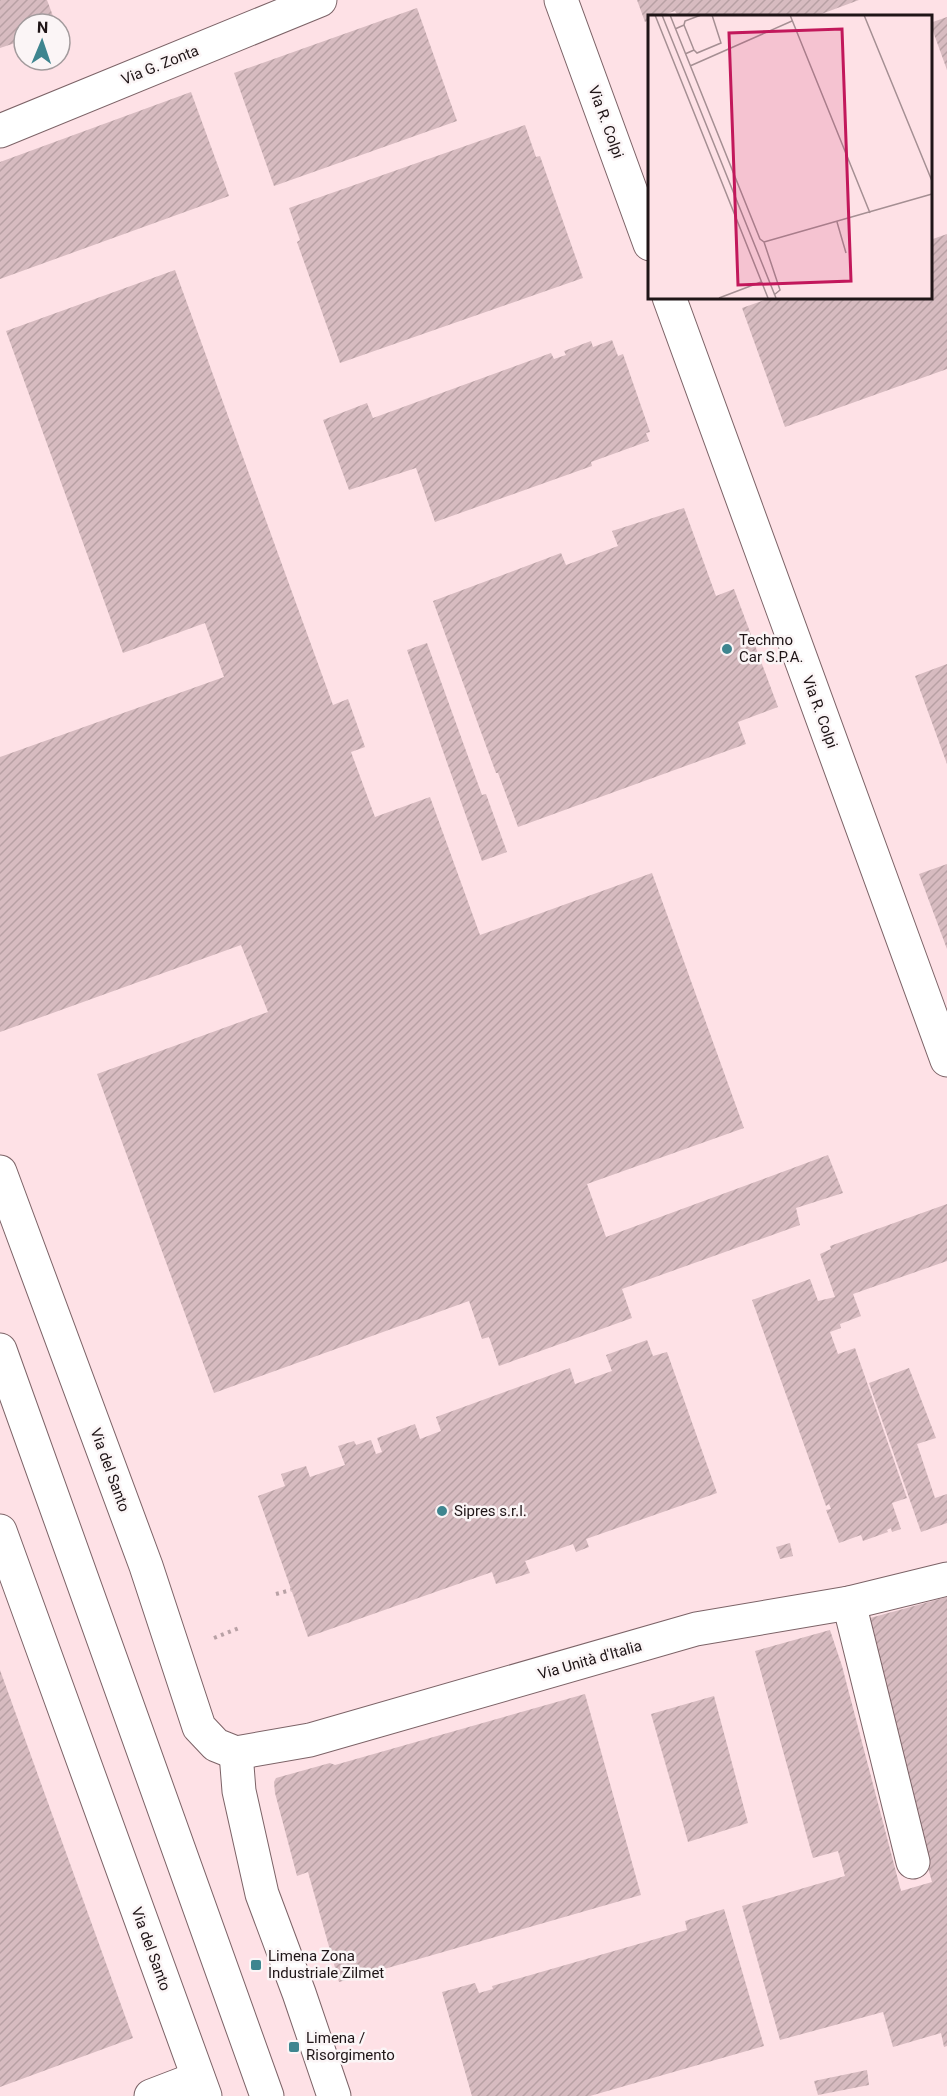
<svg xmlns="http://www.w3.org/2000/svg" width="947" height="2096" viewBox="0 0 947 2096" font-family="Roboto,sans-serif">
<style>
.building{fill:url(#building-hatch)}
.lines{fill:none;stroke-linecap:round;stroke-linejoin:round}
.minor-casing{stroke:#7c6367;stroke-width:35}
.path{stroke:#b8a1a5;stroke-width:4;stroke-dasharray:3 4.5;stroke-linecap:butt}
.minor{stroke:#fff;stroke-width:33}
.poi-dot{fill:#3e858f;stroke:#fbf5f6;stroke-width:2}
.labels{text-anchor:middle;stroke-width:5;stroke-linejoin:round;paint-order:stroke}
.street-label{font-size:15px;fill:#1f1517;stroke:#fbf5f6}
.poi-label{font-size:15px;fill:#1f1517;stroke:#fbf5f6;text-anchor:start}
.inset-road{fill:none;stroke:#a58f93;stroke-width:1.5}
.view{fill:#c2185b;fill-opacity:0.15;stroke:#c2185b;stroke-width:3}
.inset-edge{fill:none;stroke:#1f1517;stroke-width:3}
</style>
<defs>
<pattern id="building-hatch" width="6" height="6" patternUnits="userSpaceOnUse" patternTransform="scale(1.5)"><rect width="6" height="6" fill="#d7bbc0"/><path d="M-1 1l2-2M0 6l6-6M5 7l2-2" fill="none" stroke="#b8a0a4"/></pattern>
</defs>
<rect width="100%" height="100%" fill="#fee1e6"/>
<g class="building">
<path d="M0 0H47L56 24H24V40L0 48Z"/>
<path d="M637 0H859L816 16H678L675 11 660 16H650V20L645 22Z"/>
<path d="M417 8 457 121 274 186 234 73Z"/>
<path d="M947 17V70L930 23Z"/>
<path d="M191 92 229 196 0 279V162Z"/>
<path d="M525 125 536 157 540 156 583 278 340 363 297 242 300 240 289 208Z"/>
<path d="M947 234V369L785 427 742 308 773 297H930V240Z"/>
<path d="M175 270 333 705 348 699 365 747 351 752 375 817 430 797 480 935 652 873 744 1128 587 1184 606 1237 828 1155 843 1193 796 1208 800 1225 622 1289 632 1318 499 1366 489 1337 482 1339 469 1301 214 1393 97 1074 268 1012 241 945 0 1032V757L224 677 205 623 123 653 6 331Z"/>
<path d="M612 340 618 356 623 354 650 432 646 433 649 441 591 462 592 466 435 522 416 468 349 490 323 420 367 403 373 418 551 353 554 359 566 355 564 351 591 341 593 347Z"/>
<path d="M684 508 716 596 734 589 778 707 738 722 746 744 518 827 498 773H496L433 601 561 553 566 565 618 546 612 531Z"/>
<path d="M427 643 482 795 486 794 507 852 482 861 407 650Z"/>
<path d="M947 664V764L915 676Z"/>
<path d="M947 864V949L919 874Z"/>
<path d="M947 1204V1261L853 1294 861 1316 840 1324 841 1328 830 1332 838 1354 855 1348 907 1498 892 1503 901 1529 892 1532 891 1528 887 1530 888 1532 863 1541 861 1535 839 1543 826 1510 831 1509 829 1504 826 1506 752 1300 810 1279 818 1301 835 1297 820 1254 831 1249 830 1246Z"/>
<path d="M647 1340 653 1356 667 1352 717 1493 586 1539 589 1547 576 1552 573 1544 525 1561 530 1573 496 1584 492 1572 308 1637 258 1496 285 1486 281 1474 306 1466 310 1477 345 1465 338 1446 354 1441 356 1445 371 1440 376 1454 382 1452 377 1438 415 1424 420 1439 441 1431 436 1417 570 1368 575 1384 612 1371 606 1355Z"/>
<path d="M909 1368 936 1438 917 1444 935 1498 947 1494V1523L921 1532 869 1383Z"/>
<path d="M790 1543 793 1556 780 1559 776 1547Z"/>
<path d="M947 1597V2046L944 2047 941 2033 893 2047 883 2012 780 2040 742 1906 845 1876 838 1851 813 1858 755 1651 830 1630 842 1666 901 1891 932 1882 859 1621Z"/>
<path d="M0 1670 133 2038 0 2087Z"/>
<path d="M585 1694 641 1895 339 1982 308 1872 297 1876 275 1793 274 1782 276 1778 330 1763 335 1765Z"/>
<path d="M714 1696 748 1823 688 1842 651 1714Z"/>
<path d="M724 1909 764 2046 590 2096H472L442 1992 475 1983 479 1993 493 1989 492 1986 687 1930 685 1921Z"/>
<path d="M867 2070 869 2085 818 2095 814 2081Z"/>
</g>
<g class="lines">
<defs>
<g id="minor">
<path d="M561 0 650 244"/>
<path d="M0 131 320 0"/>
<path d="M669 297 947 1060"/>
<path d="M0 1172 146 1566 199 1727 216 1745 236 1753"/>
<path d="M0 1350 267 2096"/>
<path d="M0 1531 205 2096"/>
<path d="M849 1603 913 1862"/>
<path d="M236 1753 310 1740 696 1629 849 1603 947 1579"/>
<path d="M236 1753 239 1791 262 1894 299 1993 334 2096"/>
<path d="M151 2096 198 2078"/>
</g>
</defs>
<use href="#minor" class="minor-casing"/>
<g class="path">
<path d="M276 1594 291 1590"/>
<path d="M214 1638 239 1628"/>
</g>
<use href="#minor" class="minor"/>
</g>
<g class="poi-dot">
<circle cx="727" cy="649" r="6"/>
<circle cx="442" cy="1511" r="6"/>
<rect x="250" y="1959" width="12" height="12" rx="3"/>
<rect x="288" y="2041" width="12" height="12" rx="3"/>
</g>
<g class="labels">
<g class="street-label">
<text transform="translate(160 65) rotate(-22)" y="5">Via G. Zonta</text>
<text transform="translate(606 122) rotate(70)" y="5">Via R. Colpi</text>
<text transform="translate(820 712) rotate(70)" y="5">Via R. Colpi</text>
<text transform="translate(110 1470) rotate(70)" y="5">Via del Santo</text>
<text transform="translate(590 1660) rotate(-16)" y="5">Via Unità d'Italia</text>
<text transform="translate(151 1949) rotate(70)" y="5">Via del Santo</text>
</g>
<g class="poi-label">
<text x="739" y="645">Techmo<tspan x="739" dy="17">Car S.P.A.</tspan></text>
<text x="454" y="1516">Sipres s.r.l.</text>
<text x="268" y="1961">Limena Zona<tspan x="268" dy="17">Industriale Zilmet</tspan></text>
<text x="306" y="2043">Limena /<tspan x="306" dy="17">Risorgimento</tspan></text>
</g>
</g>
<g transform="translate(648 15)">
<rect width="284" height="284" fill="#fee1e6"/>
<path class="inset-road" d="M7 0 120 283M14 0 128 283M22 0 112 224 116 227M142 0 222 198M216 0 284 166M36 10 37 6 53 0M27 14 36 10 46 35 37 39M46 35 49 38 73 28 64 0M42 51 144 6M189 207 198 238M116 227 284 179M116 227 132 275 126 280M71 283 113 267"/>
<path class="view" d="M194 14 203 266 90 270 81 18Z"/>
<rect width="284" height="284" class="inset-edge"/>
</g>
<g transform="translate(42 42) rotate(2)"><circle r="28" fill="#fbf5f6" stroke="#a39b9d" stroke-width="1.5"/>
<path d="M0-4.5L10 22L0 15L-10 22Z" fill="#3e858f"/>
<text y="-9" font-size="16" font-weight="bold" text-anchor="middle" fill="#1f1517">N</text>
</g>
</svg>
